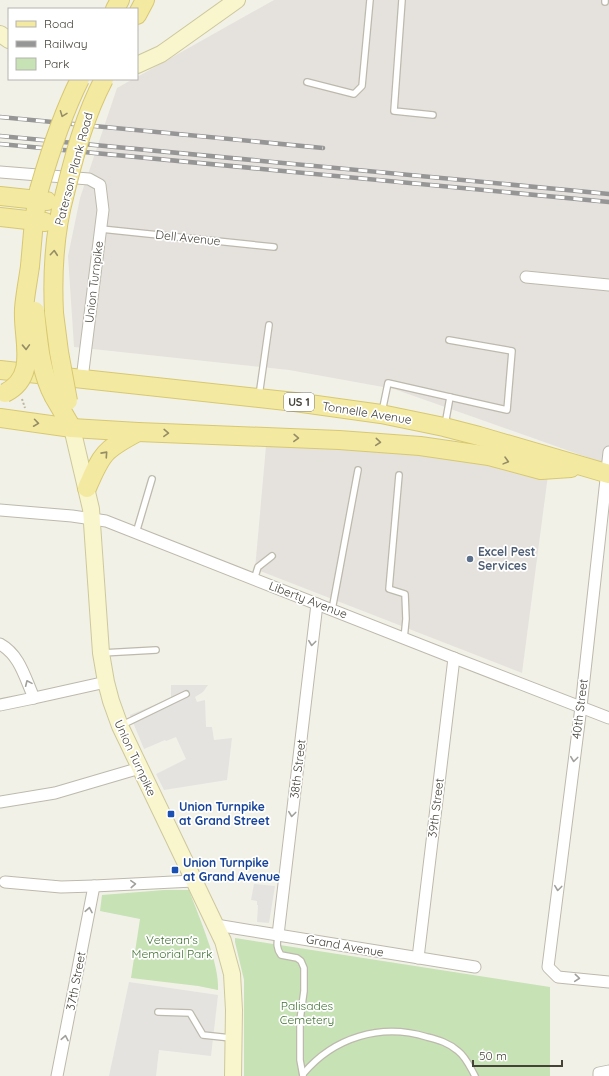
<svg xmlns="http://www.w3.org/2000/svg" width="609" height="1076" viewBox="0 0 609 1076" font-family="Quicksand,sans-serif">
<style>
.industrial{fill:#e5e2dd}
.green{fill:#c7e2b5}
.parking{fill:#e4e3df}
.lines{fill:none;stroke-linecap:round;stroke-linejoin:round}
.lane-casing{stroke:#bdb9ac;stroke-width:8}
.street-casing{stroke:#bdb9ac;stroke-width:13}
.secondary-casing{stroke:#cdc89c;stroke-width:18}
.primary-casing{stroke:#d7c871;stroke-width:20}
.path{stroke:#bdb79e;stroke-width:2;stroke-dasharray:2 2;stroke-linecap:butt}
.lane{stroke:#fff;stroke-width:5.5}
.street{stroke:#fff;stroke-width:11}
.secondary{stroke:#f9f5cc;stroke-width:16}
.primary{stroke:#f4e9a0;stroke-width:18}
.rail-casing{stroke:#969696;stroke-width:4.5}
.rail{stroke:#fff;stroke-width:3;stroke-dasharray:9;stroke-linecap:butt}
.primary-bridge-casing{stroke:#d7c871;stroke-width:20;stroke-linecap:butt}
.primary-bridge{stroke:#f4e9a0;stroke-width:18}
.oneway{stroke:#948d67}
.oneway2{stroke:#a2a09c}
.service-dot{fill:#5c6f8a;stroke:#fff;stroke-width:1.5}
.transit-dot{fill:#1a4fb4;stroke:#fff;stroke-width:1.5}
.labels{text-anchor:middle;stroke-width:3.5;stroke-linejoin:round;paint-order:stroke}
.shield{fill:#fff;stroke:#7d7b74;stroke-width:1}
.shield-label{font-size:11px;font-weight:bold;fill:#454238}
.street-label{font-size:12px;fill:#454238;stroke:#fff}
.service-label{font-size:12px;font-weight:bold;fill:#4e5e75;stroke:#fff;text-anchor:start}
.transit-label{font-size:12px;font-weight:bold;fill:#164399;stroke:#fff;text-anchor:start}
.park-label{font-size:12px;fill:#3f7131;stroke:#fff}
</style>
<rect width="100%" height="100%" fill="#f2f1e8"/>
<g class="industrial">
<path d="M274 0H609V465L394 389 289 370 74 347 68 256 80 198 117 88 133 79H137V77Z"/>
<path d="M381 442 550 460 522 673 255 569 266 446Z"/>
</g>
<g class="green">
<path d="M164 890H189C198 915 220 964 218 990L198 986 131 978 140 919 100 911 102 895Z"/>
<path d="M235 938 550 987V1076H244V980L235 942Z"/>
</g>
<g class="parking">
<path d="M171 685H208L203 692 195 697 197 702 205 700 206 727H212L214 740 232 738 227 780 164 790 156 774 186 759 176 737 166 741 165 740 144 749 130 715 171 698Z"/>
<path d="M254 884 275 886 269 923 257 922 258 905H257V901L251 900Z"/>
<path d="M129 982 218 995 211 1056 159 1050 156 1076H109Z"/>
</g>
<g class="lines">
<defs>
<g id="lane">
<path d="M402 0 394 111 433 115"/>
<path d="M605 2V0"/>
<path d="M307 82 354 94 362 86 370 0"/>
<path d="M101 229 274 247"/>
<path d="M259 396 269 325"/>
<path d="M382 412 388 383 507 410 512 351 449 340"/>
<path d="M445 425 450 397"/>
<path d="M399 475 389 589 405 594 406 619 404 639"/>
<path d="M136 533 152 479"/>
<path d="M254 580 258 567 272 556"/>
<path d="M332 610 358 470"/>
<path d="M102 653 156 650"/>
<path d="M120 726 186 694"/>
<path d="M278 935C277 943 276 948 281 955L297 958 301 961 304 968V991L300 1020V1060L303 1076"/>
<path d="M158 1012 190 1013 203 1035 231 1038"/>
<path d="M303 1074C334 1037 381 1023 427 1037 439 1040 449 1043 458 1051 466 1057 470 1067 475 1076"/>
</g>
<g id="street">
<path d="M0 172 89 179 100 185 103 210 82 379"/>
<path d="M526 277 609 285"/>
<path d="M609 452 581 707 548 967 558 977 609 982"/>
<path d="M0 510 72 516 106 521 454 658 609 718"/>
<path d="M0 644C20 655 25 678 34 698L0 705"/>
<path d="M34 698 106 682"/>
<path d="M0 802 55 793 140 768"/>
<path d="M5 882 61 887 94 886 193 881"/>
<path d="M216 925 475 967"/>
<path d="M278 935 317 604"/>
<path d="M418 958 454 658"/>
<path d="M57 1076 94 886"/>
<path d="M599 1076V1073L609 1071"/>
</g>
<g id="secondary">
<path d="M0 34 9 40"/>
<path d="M137 65 161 54 171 47 237 0"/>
<path d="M72 428 91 509 101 653 106 682 111 701 120 726 223 941 232 974 234 1010 233 1076"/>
</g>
<g id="primary">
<path d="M115 9 120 0"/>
<path d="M137 15 145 0"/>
<path d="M0 196 47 201"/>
<path d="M0 217 45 222"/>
<path d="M30 266 34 221 39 190"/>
<path d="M54 313C52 272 54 233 65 193"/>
<path d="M0 370 295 402 381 414 444 427 479 436 609 474"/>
<path d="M54 397 72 428"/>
<path d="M0 418 72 428 138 432 339 440 420 446 489 456 541 470 571 468"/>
<path d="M87 488C102 453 104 450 138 432"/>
</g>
</defs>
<use href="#lane" class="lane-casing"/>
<use href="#street" class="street-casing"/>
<use href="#secondary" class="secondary-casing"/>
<use href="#primary" class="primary-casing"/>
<path class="path" d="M22 399 25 408"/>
<use href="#lane" class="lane"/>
<use href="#street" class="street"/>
<use href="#secondary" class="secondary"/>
<use href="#primary" class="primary"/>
<defs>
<g id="rail">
<path d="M0 117 323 148"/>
<path d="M0 136 609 194"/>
<path d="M0 144 609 202"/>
</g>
</defs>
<use href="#rail" class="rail-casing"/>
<use href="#rail" class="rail"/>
<defs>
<g id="primary-bridge">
<path d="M39 190C50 152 62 115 80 79"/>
<path d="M65 193C75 153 85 115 104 79"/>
<path d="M35 311C38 339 40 372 54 397"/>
<path d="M54 313 59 352 68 401"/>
<path d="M5 393C39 376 22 339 24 309 25 295 28 281 30 266"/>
</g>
</defs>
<use href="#primary-bridge" class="primary-bridge-casing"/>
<use href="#primary-bridge" class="primary-bridge"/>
</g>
<defs><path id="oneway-chevron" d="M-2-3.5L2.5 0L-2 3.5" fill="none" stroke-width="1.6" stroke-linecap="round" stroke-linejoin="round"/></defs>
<g class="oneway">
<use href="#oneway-chevron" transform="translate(63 114) rotate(111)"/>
<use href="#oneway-chevron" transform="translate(54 253) rotate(-85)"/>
<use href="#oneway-chevron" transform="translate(26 347) rotate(88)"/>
<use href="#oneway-chevron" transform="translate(36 423) rotate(8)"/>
<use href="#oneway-chevron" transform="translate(166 433) rotate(2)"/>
<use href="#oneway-chevron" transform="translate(296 438) rotate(2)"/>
<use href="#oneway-chevron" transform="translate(378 442) rotate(5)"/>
<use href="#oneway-chevron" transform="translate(105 454) rotate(-48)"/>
<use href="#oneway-chevron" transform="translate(506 461) rotate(15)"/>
</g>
<g class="oneway2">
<use href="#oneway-chevron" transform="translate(312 643) rotate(97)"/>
<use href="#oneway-chevron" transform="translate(28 683) rotate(-114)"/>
<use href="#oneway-chevron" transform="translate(574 759) rotate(97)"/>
<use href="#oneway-chevron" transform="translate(292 814) rotate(97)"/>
<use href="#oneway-chevron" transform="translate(133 884) rotate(-3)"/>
<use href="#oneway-chevron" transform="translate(558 888) rotate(97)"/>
<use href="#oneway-chevron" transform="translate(89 910) rotate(-79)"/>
<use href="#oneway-chevron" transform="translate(577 978) rotate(5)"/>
<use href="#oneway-chevron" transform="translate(65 1038) rotate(-79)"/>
</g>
<circle class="service-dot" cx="470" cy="559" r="4"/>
<g class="transit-dot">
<rect x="167" y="810" width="8" height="8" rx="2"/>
<rect x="171" y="866" width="8" height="8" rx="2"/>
</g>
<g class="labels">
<rect class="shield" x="284" y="393" width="30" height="18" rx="3"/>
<g class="shield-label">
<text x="299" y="406">US 1</text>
</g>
<g class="street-label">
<text transform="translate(74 169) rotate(-75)" y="4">Paterson Plank Road</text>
<text transform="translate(188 238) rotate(6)" y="4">Dell Avenue</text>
<text transform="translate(94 282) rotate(-83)" y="4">Union Turnpike</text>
<text transform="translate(367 413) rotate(9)" y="4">Tonnelle Avenue</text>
<text transform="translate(308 600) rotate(21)" y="4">Liberty Avenue</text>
<text transform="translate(580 709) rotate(-83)" y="4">40th Street</text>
<text transform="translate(135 758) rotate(65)" y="4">Union Turnpike</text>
<text transform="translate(298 769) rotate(-83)" y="4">38th Street</text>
<text transform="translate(436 808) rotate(-83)" y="4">39th Street</text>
<text transform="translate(345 946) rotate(10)" y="4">Grand Avenue</text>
<text transform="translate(76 981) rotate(-79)" y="4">37th Street</text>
</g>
<g class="service-label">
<text x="478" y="556">Excel Pest<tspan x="478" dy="14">Services</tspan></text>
</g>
<g class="transit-label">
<text x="179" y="811">Union Turnpike<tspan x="179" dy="14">at Grand Street</tspan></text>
<text x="183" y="867">Union Turnpike<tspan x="183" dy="14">at Grand Avenue</tspan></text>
</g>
<g class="park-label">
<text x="172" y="944">Veteran's<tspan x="172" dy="14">Memorial Park</tspan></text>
<text x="307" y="1010">Palisades<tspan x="307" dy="14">Cemetery</tspan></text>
</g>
</g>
<rect x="8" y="8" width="130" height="72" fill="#ffffff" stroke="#b5b3af"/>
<rect x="16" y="21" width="20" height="6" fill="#f4e9a0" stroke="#b5b3af"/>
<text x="44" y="28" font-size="12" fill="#454238">Road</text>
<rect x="16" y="41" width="20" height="6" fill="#969696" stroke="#b5b3af"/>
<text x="44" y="48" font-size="12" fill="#454238">Railway</text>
<rect x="16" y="58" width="20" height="12" fill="#c7e2b5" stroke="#b5b3af"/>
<text x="44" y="68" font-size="12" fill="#454238">Park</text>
<path d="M473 1060v6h89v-6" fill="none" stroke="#454238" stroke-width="2"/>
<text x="479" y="1060" font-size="12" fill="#454238" stroke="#ffffff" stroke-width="3" paint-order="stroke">50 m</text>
</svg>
